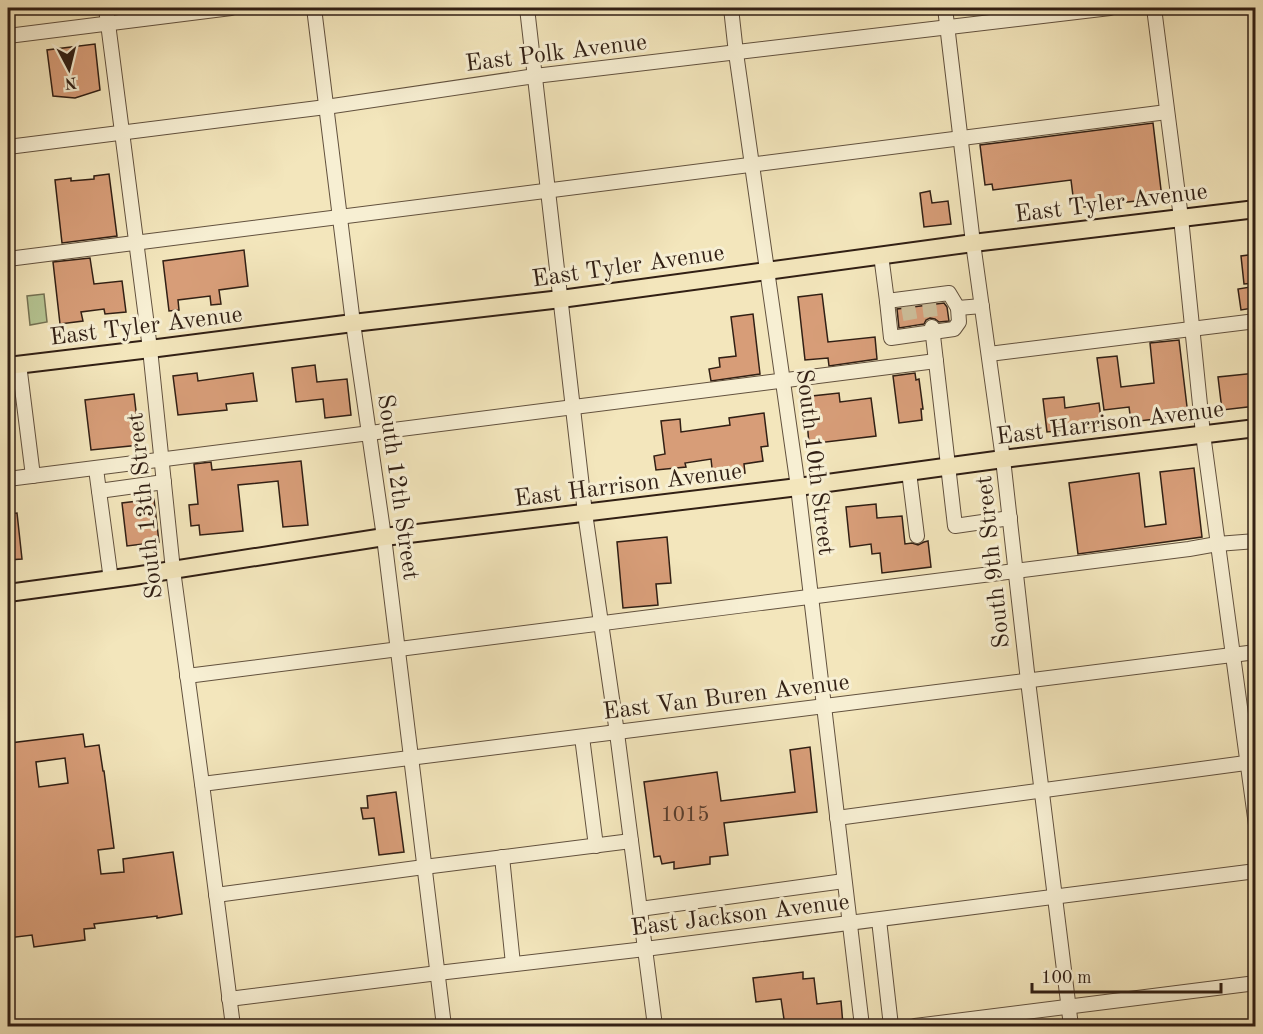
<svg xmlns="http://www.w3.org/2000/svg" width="1263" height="1034" viewBox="0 0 1263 1034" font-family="'Old Standard TT',serif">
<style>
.green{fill:#b6c694;stroke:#747254;stroke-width:1.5}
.building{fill:#d79d78;stroke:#311f14;stroke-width:1.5;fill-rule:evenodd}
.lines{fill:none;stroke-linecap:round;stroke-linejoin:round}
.minor-tunnel{stroke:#ccbe9a;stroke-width:14;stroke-dasharray:14 7;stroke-linecap:butt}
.minor-casing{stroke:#62513e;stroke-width:16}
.major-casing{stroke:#311f14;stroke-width:20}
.minor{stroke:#f7efd3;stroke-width:14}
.major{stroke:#f3e6bc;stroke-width:16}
.labels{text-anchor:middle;stroke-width:6;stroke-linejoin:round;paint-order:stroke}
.number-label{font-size:21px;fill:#5a3e2d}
.street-label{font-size:24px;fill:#311f14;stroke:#f7efd3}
</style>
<rect width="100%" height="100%" fill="#f3e6bc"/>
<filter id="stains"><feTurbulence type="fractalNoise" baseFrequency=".00333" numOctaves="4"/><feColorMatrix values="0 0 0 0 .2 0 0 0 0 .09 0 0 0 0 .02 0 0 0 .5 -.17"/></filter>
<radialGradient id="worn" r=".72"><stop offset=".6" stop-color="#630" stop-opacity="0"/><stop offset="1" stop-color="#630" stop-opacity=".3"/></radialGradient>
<path class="green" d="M44 294 47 322 30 325 27 296Z"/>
<g class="building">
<path d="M95 44 100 90 75 98 53 96 47 50Z"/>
<path d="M1153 123 1162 198 1084 207V203L1074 204 1071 180 993 190 992 184 985 185 980 145Z"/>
<path d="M109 174 117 236 62 243 55 180 71 178V181L94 179V176Z"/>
<path d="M930 191 932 203 948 201 951 224 924 227 920 193Z"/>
<path d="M244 250 248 286 219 290 221 304 211 305 210 296 178 300 179 310 169 311 163 261Z"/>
<path d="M1256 254V283L1244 284 1241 256Z"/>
<path d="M90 258 94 284 122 281 126 312 105 314 104 309 81 312 83 321 60 324 53 262Z"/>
<path d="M1250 287 1253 308 1241 310 1238 289Z"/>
<path d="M822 294 828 342 875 337 877 359 829 366 828 358 805 360 798 297Z"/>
<path d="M944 303 947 307 949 321 939 322 935 319 930 318 926 320 924 324 899 328 897 309Z"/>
<path d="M753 314 760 374 711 381 709 369 720 367 719 358 736 356 731 317Z"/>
<path d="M1179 340 1188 415 1131 422 1129 407 1104 410 1097 358 1117 356 1121 387 1154 383 1150 343Z"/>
<path d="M315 365 317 382 347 379 351 415 325 418 323 399 296 402 292 368Z"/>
<path d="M197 373 198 381 253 373 257 401 226 404 227 410 178 415 173 376Z"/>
<path d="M915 373 916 380 919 379 923 409H921L922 420 899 423 893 376Z"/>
<path d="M1256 373V406L1222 410 1218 377Z"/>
<path d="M839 393 840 402 871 398 876 436 809 444 807 421 815 420 812 396Z"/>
<path d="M134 394 140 445 91 450 85 400Z"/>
<path d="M1064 397 1065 408 1099 403 1102 426 1047 432 1043 399Z"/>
<path d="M764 413 768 446 761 447 763 461 744 464 745 473 713 477 711 459 685 463 686 467 656 470 654 456 665 454 661 421 680 419 681 432 730 425 729 418Z"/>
<path d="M301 461 308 525 283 527 278 481 238 485 243 531 200 535 199 525 191 526 189 505 198 504 194 464 211 462 212 470Z"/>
<path d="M1194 468 1202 537 1078 554 1069 483 1139 473 1145 527 1166 524 1160 472Z"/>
<path d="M154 499 159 542 127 546 122 503Z"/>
<path d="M876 504 877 518 902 516 905 544 912 543 918 545 924 542 928 541 931 567 882 573 880 553 872 554 871 544 850 547 846 507Z"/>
<path d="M17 513 22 559 8 560V514Z"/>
<path d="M667 537 671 583 656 584 658 605 623 608 617 542Z"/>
<path d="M83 734 85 747 99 745 103 771H104L114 848 98 850 101 874 124 872 123 859 173 852 182 914 157 918V916L94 924 95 928 84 929 85 940 34 947 32 935 8 938V855L13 854 10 834H8V763L12 762 10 743ZM65 758 68 783 39 787 36 762Z"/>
<path d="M810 747 817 812 724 823 728 855 710 857V864L674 869V862L662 864 660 856 654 857 644 782 717 772 721 801 795 792 790 750Z"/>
<path d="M396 792 404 852 379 855 374 818 363 819 361 808H368L367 796Z"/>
<path d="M803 972V979L814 978 817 1004 841 1001 843 1025 832 1026H785L781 999 756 1002 753 978Z"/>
</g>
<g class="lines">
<g class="minor-tunnel">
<path d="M929 303 932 327"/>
<path d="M908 306 912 329"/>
</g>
<defs>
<g id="minor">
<path d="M106 8 150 349 173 570 202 784 233 1026"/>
<path d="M314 8 353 323 384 537 444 1026"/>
<path d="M527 8 585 513 617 733 655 1026"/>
<path d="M731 8 736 53 798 487 862 1026"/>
<path d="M945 8 973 243 1003 459 1028 681 1071 1026"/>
<path d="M1154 8 1181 218 1203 434 1256 825"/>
<path d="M8 36 231 8"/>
<path d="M8 147 326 107 535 76 1110 8"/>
<path d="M881 255 887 301 949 293 958 308 982 306"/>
<path d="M8 259 1167 112"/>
<path d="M887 301 891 338 954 329 959 322 958 308"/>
<path d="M932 327 955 526 1010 518"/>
<path d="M989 354 1256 321"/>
<path d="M19 364 33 476"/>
<path d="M96 469 111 580"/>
<path d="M909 472 917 536"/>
<path d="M8 479 936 361"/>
<path d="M99 491 164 482"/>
<path d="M187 676C521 632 855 592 1189 549L1217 544 1256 541"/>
<path d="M582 737 596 846"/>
<path d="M202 784 1256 652"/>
<path d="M837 818 1253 762"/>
<path d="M502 857 513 964"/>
<path d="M216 895 424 867 631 841"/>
<path d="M640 909 844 881"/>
<path d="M879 920 891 1026"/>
<path d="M229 999 438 973 645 949 1256 871"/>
<path d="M915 1026 1256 983"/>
</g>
<g id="major">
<path d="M8 366 150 349 353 323 561 299 973 243 1256 209"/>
<path d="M8 593 134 576 384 537 798 487 1003 459 1256 428"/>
</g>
</defs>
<use href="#minor" class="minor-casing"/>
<use href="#major" class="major-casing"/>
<use href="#minor" class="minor"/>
<use href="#major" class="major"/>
</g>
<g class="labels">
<g class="number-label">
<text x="685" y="821">1015</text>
</g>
<g class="street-label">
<text transform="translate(556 52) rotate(-7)" y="8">East Polk Avenue</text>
<text transform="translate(1111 202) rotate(-7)" y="8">East Tyler Avenue</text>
<text transform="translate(628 265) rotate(-8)" y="8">East Tyler Avenue</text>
<text transform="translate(146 325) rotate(-7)" y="8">East Tyler Avenue</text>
<text transform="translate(1110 422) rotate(-7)" y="8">East Harrison Avenue</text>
<text transform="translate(816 462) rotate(83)" y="8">South 10th Street</text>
<text transform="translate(628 484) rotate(-7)" y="8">East Harrison Avenue</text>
<text transform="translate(399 487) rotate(82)" y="8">South 12th Street</text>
<text transform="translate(144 506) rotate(-96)" y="8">South 13th Street</text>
<text transform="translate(992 562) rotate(-96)" y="8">South 9th Street</text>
<text transform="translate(726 696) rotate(-7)" y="8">East Van Buren Avenue</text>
<text transform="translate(740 914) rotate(-7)" y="8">East Jackson Avenue</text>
</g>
</g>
<rect width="1263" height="1034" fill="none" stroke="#f3e6bc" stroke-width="30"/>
<rect x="9" y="9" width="1245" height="1016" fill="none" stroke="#311f14" stroke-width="3"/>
<rect x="15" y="15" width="1233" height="1004" fill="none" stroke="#311f14" stroke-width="1.5"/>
<g transform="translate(69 69) rotate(173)" stroke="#f7efd3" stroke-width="4.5" paint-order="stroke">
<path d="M0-4.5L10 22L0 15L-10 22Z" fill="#311f14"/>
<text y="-9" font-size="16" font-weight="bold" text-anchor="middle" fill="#311f14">N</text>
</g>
<path d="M1032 983v9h189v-9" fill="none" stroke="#311f14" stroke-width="3"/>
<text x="1041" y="983" font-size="18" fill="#311f14" stroke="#f7efd3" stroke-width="4.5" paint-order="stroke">100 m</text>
<rect width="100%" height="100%" filter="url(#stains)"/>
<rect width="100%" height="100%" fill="url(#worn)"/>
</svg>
